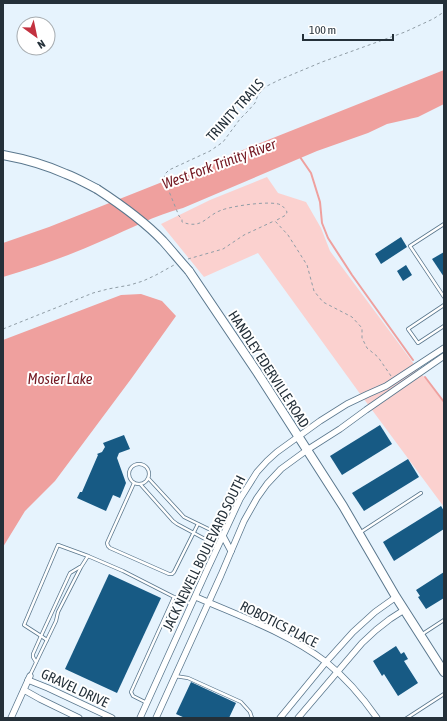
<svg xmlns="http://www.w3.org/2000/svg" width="447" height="721" viewBox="0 0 447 721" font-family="'Asap Condensed',sans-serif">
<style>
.green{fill:#fbd1cf}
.water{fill:#efa09e}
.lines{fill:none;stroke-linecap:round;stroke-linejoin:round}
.stream{stroke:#efa09e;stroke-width:2}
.building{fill:#175a84}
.service-casing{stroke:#5a778d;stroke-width:4}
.minor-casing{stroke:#5a778d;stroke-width:7}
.secondary-casing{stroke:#5a778d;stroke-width:10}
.path{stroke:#909da6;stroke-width:1;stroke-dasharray:3 3;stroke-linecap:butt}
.service{stroke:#fff;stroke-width:2.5}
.minor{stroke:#fff;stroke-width:5.5}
.secondary{stroke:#fff;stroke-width:8}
.secondary-bridge-casing{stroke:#5a778d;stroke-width:10;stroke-linecap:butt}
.secondary-bridge{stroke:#fff;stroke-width:8}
.labels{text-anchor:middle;stroke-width:4;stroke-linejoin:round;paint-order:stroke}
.street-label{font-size:14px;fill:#243039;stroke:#fff}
.water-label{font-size:15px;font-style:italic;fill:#741922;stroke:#fff}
</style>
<rect width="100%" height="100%" fill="#e6f3fd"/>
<path class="green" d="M267 177 278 193 306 202 321 228 330 251 414 364 444 403V507L358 391 258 253 204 277 161 224 210 200Z"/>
<g class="water">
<path d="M444 70V104L418 117 387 124 368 133 317 151 183 208C155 215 130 229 104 240 71 255 37 267 3 277V243L49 227Z"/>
<path d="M141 294 162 301 176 316 131 379 55 481 25 511 3 547V340L121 295Z"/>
</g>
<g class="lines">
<g class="stream">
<path d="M300 157 311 173 320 202 322 223 328 238 352 275 413 360"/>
<path d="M425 377 444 402"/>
</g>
</g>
<g class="building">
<path d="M401 237 407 247 381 264 375 254Z"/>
<path d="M444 252V277L432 259Z"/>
<path d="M406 265 412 275 403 281 397 271Z"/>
<path d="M380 425 392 444 342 475 330 456Z"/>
<path d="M124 435 130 449 119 453 117 458 126 483 120 498 113 495 106 511 77 498 80 492H82L98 455 97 454 102 452 105 447 103 443Z"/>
<path d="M408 459 419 477 364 511 352 493Z"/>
<path d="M441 506 444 511V529L394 561 383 542Z"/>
<path d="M444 572V598L426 609 418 597 420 596 416 590Z"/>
<path d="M109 574 161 598 117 693 65 669Z"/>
<path d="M396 646 401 654 404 652 408 659 404 661 418 683 398 696 384 674 382 676 373 661Z"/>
<path d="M191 682 236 703 229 718H185L176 714Z"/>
</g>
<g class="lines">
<defs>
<g id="service">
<path d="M444 224 410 246 444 297"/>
<path d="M444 305 408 329 418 343 444 326"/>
<circle cx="139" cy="474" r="10"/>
<path d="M149 479 184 517 223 536"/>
<path d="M134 483 107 543 108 546 110 548 169 574H172L174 572 198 524"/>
<path d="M141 485 173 521 177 524 218 546"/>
<path d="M361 532 421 493"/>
<path d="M421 635 444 620"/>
<path d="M47 640 41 636 70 573 80 567"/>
<path d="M36 662 33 657V654L41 636 24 625 58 545 88 556"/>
<path d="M30 675 56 621 58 612 81 567 88 556 123 571 174 597 192 604"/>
<path d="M175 676 188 678 241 702 250 712 252 718"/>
<path d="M147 703 133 696 131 692 174 597"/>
<path d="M407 718 444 694"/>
</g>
<g id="minor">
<path d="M223 536 231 551"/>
<path d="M196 597C239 616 288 633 326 662 346 678 363 698 377 718"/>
<path d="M28 680 48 688 112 718"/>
<path d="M24 690 40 699 79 718"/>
<path d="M11 718 30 676"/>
<path d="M140 718 207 570 240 499 257 472 267 461 277 452 320 421 347 404 368 394 386 386 444 348"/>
<path d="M156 718 221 575 244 521 257 498 267 484 281 469 307 450 340 429 366 410 444 356"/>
<path d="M280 718 326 662 353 632 375 612 396 597"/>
<path d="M298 718 362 643 376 630 390 619 404 610"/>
</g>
<g id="secondary">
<path d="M3 155C25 159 46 165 66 174 77 178 87 184 97 189"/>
<path d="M189 271 257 372 343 506 396 597 444 672"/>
</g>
</defs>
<use href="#service" class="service-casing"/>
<use href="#minor" class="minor-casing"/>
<use href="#secondary" class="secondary-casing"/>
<g class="path">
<path d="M188 259 223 249 244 235 274 221"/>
<path d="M3 329 93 293 108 289 130 285 143 281 156 275 174 265"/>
<path d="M391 376 378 357 367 348 362 338V328L352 317 323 302 314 291 307 265 288 235 275 221 286 215 287 212C286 210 284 207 281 205 272 200 232 206 222 210 206 215 203 230 182 222V219L179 216 164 179 165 174 169 170 210 151 223 142 240 119 248 111 255 103 258 95 265 87 279 80 322 62 405 32 433 19 444 12"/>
</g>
<use href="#service" class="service"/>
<use href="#minor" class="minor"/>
<use href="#secondary" class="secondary"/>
<defs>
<path id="secondary-bridge" d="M97 189C120 204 143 220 163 241 172 251 180 261 189 271"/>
</defs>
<use href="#secondary-bridge" class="secondary-bridge-casing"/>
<use href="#secondary-bridge" class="secondary-bridge"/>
</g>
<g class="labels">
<g class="street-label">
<text transform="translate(235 110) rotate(-48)" y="5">TRINITY TRAILS</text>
<text transform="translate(269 369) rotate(57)" y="5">HANDLEY EDERVILLE ROAD</text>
<text transform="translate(204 553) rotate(-64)" y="5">JACK NEWELL BOULEVARD SOUTH</text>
<text transform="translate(279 624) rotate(27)" y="5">ROBOTICS PLACE</text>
<text transform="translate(75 688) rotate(25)" y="5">GRAVEL DRIVE</text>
</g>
<g class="water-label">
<text transform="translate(219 164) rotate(-20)" y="5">West Fork Trinity River</text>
<text x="60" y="384">Mosier Lake</text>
</g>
</g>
<rect width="447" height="721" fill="none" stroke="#243039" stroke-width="8"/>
<g transform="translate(36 36) rotate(147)"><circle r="19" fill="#ffffff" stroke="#a7acb0"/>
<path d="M0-3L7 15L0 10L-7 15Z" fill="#c33240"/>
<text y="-6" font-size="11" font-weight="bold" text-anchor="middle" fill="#243039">N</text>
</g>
<path d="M303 34v6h90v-6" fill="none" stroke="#243039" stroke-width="2"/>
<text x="309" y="34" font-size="12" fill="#243039" stroke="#ffffff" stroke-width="3" paint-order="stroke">100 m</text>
</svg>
